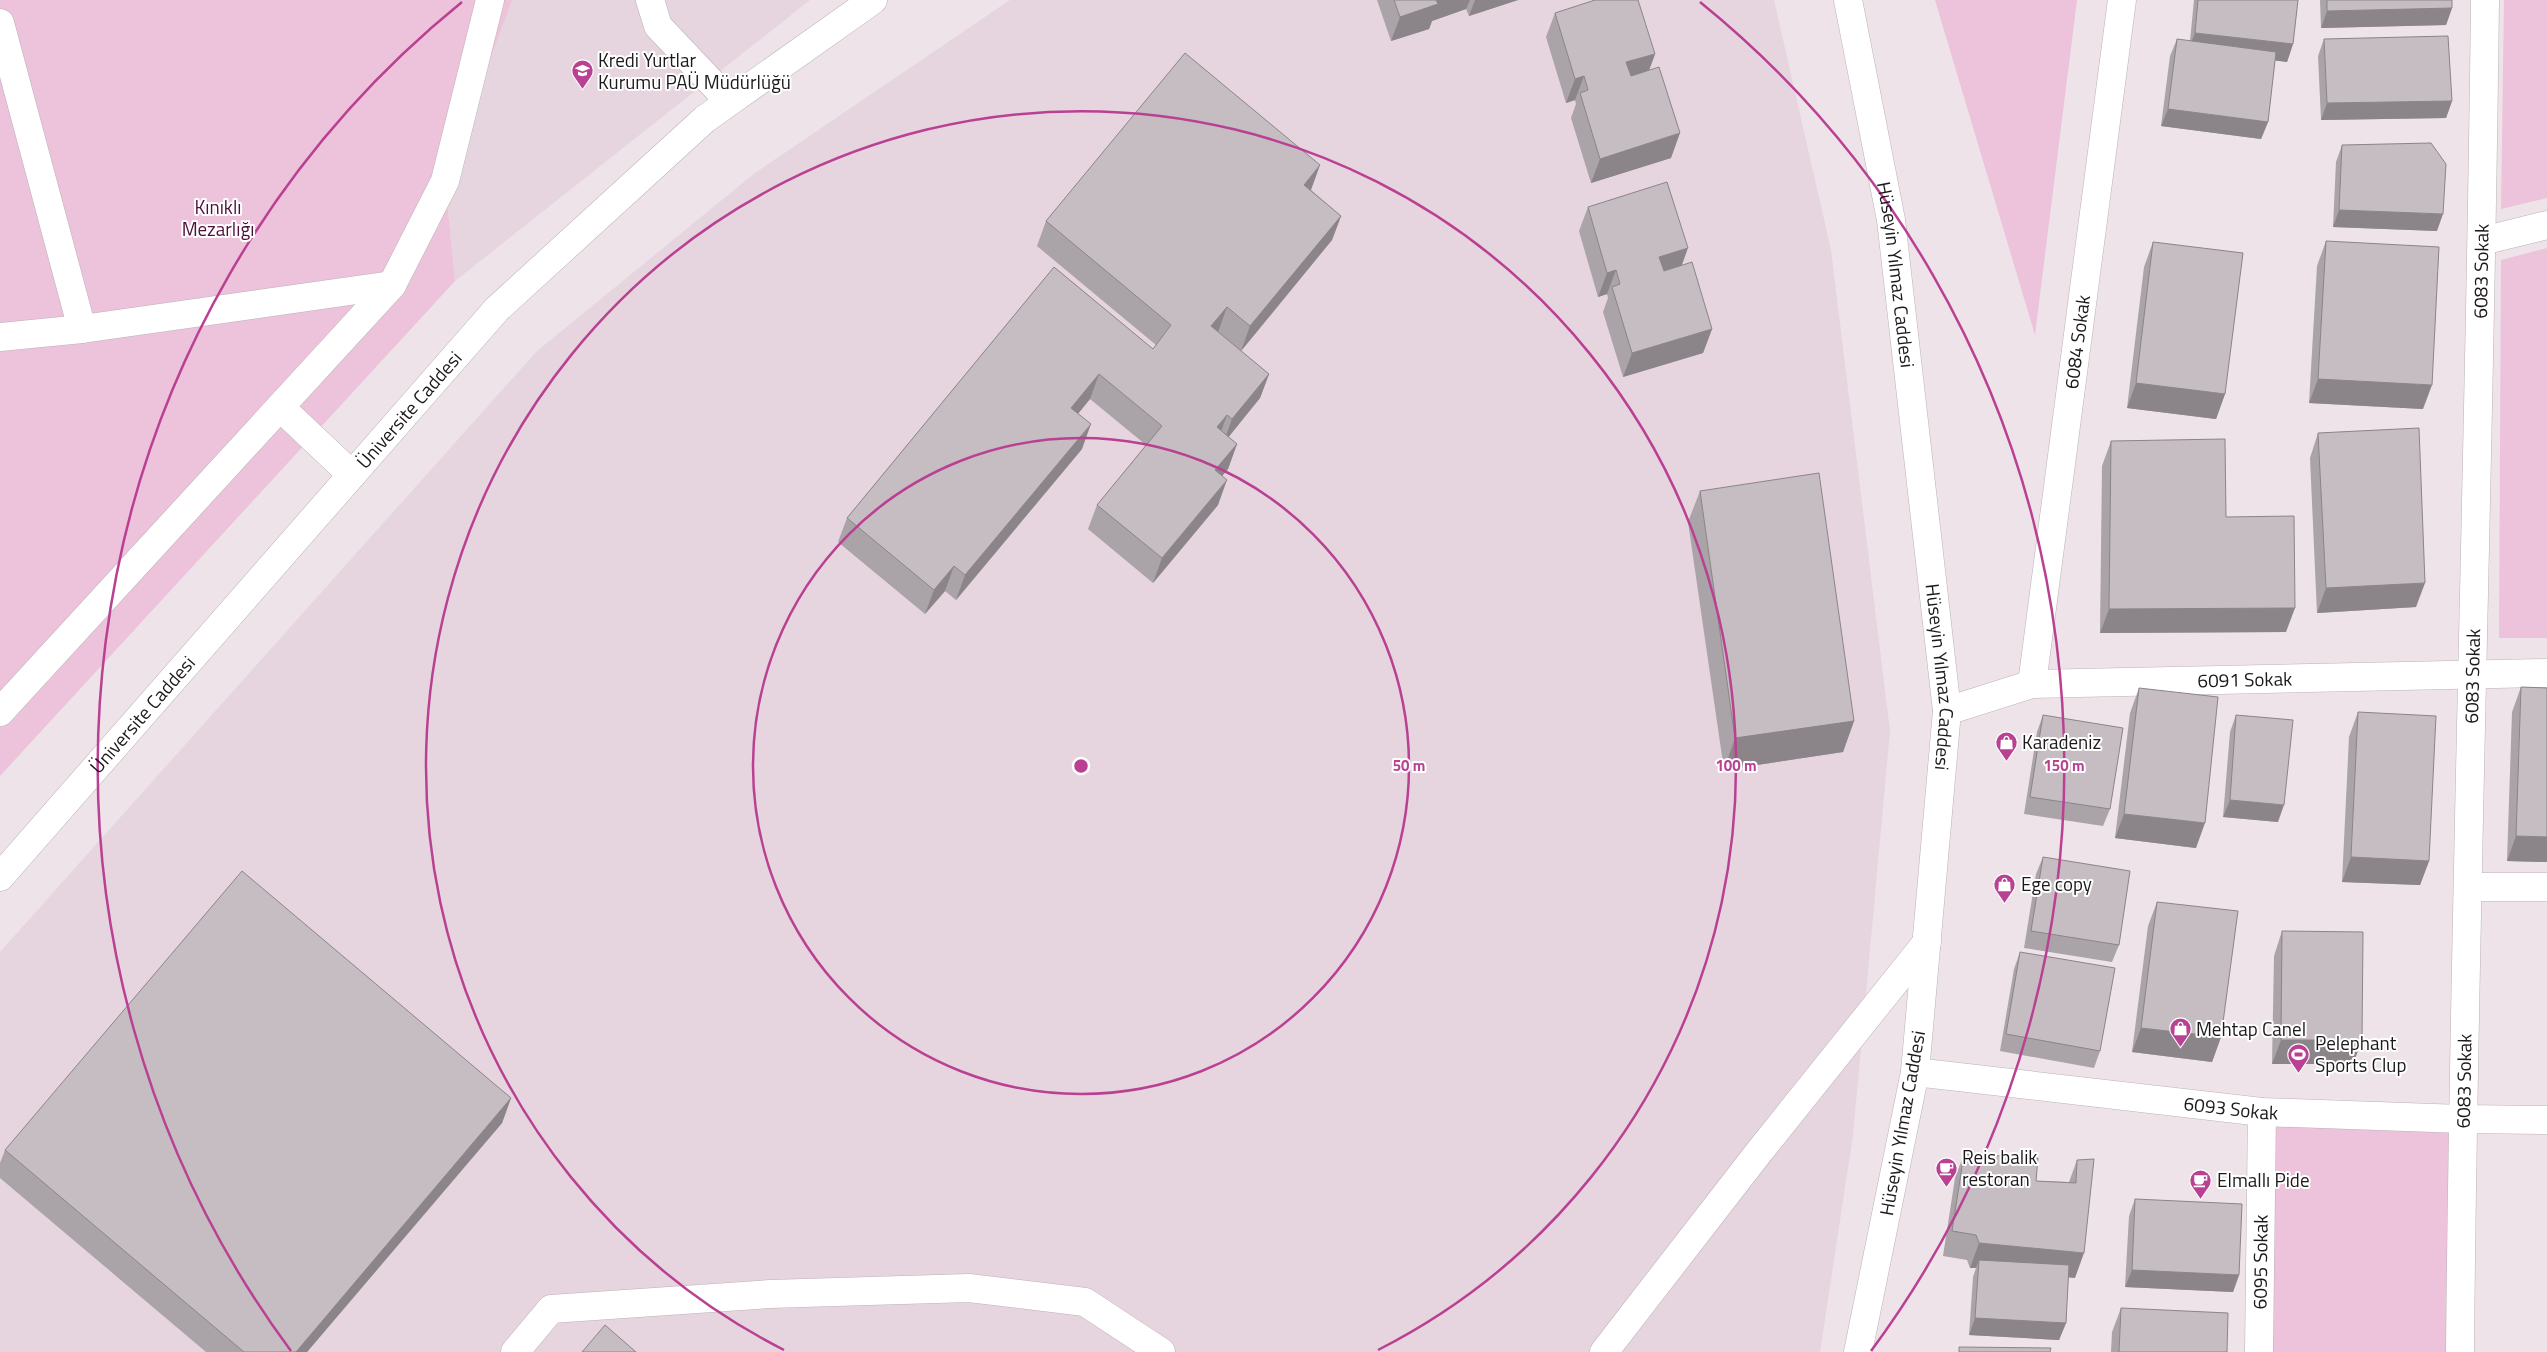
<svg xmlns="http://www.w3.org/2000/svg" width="2547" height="1352" viewBox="0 0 2547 1352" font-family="'Titillium Web',sans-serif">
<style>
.built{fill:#e6d5de}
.green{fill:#edc2db}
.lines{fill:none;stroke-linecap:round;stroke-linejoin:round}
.minor-casing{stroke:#bbb2b7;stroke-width:29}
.major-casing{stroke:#bbb2b7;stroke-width:29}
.minor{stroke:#fff;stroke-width:28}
.major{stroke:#fff;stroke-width:28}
.wall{fill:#aaa3a7}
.shaded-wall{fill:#8b8488}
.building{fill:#c6bdc2;stroke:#8b8488}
.ring{fill:none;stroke:#b94093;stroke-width:2.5}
.labels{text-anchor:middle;stroke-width:4;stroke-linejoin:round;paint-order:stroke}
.poi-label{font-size:19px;fill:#1c191b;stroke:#fff;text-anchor:start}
.park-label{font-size:19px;fill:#4f0f3c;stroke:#fff}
.street-label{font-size:19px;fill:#1c191b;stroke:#fff}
.centre{fill:#b94093;stroke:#fff;stroke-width:2.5}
.ring-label{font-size:15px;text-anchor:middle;font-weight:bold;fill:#b94093;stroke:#fff;stroke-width:4;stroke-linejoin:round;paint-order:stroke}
</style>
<rect width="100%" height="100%" fill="#ede3e8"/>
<g class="built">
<path d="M490 0H810L455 281 445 181Z"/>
<path d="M1010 0H1774L1831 250 1890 731 1853 1135 1820 1352H0V952L537 351 755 173Z"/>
</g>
<g class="green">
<path d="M0 0H512L445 181 455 281 0 776Z"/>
<path d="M1935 0H2077L2035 335Z"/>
<path d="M2504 0H2547V198L2501 209Z"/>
<path d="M2547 248V638H2499L2501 260Z"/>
<path d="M2262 1112 2462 1119 2460 1352H2259Z"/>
</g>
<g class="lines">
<defs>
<g id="minor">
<path d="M650 0 658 26 729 101"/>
<path id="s1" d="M1848 0 1891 220 1947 711 1915 1072 1858 1352"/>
<path d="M0 23 82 329"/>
<path d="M2482 241 2547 225"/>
<path d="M0 337 82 329 392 285"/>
<path d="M280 407 352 475"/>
<path id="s2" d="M2032 684 2122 0"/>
<path id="s3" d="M1947 711 2032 684 2547 673"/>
<path d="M0 712 392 285 445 181 490 0"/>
<path d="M2468 887H2547"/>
<path id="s4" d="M1915 1072 2262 1112 2462 1119 2547 1120"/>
<path d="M515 1352 551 1309 770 1294 969 1288 1085 1302 1161 1352"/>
<path d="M1604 1352 1759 1152 1927 942"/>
<path id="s5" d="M2259 1352 2262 1112"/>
<path id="s6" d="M2460 1352C2464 901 2480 451 2485 0"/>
</g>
<g id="major">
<path id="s7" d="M0 877 497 309 705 119 873 0"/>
</g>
</defs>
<use href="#minor" class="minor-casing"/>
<use href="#major" class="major-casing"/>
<use href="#minor" class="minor"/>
<use href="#major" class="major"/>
</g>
<g class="wall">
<path d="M1377 0H1518L1469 16 1466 9 1432 21 1429 29 1391 41Z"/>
<path d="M2194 0H2298L2293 44 2287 62 2275 60 2268 122 2261 139 2161 126 2170 56 2177 39 2190 41Z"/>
<path d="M2320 0H2452V8L2446 25 2321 28Z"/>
<path d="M1555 13 1655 54 1649 71 1671 158 1591 183 1571 118 1576 104 1575 100 1566 103 1546 37Z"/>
<path d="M2324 39 2452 101 2446 118 2321 120 2318 56Z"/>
<path d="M2342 145 2437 231 2333 227 2336 162Z"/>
<path d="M1311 190 1341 216 1332 240 1241 351 1269 374 1260 398 1228 437 1237 444 1228 469 1222 476 1218 505 1153 583 1088 529 1097 505 1146 445 1090 399 1078 414 1082 449 956 600 945 591 925 614 838 542 847 518 1054 267 1153 349 1156 345 1037 246 1046 221Z"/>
<path d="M1588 207 1681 266 1712 329 1703 353 1623 377 1603 312 1608 298 1607 294 1598 297 1579 231Z"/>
<path d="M2326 241 2423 409 2309 403 2317 266Z"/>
<path d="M2153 242 2225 394 2216 419 2127 408 2144 267Z"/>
<path d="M2318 433 2416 607 2317 613 2310 458Z"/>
<path d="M2111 441 2226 517 2286 632 2100 633 2102 466Z"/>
<path d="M1700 491 1854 721 1843 752 1724 770 1688 522Z"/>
<path d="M2521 687 2547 688V862L2507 861 2512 712Z"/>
<path d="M2139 688 2196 848 2115 838 2130 713Z"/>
<path d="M2358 712 2429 861 2420 885 2342 882 2349 737Z"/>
<path d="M2043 715 2110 809 2103 826 2024 814 2037 732Z"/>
<path d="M2236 715 2278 822 2223 817 2230 732Z"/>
<path d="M2043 857 2119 945 2112 962 2024 948 2036 874Z"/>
<path d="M2157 902 2221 1037 2212 1062 2132 1052 2148 926Z"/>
<path d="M2282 931 2362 1040 2353 1064H2272L2274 956Z"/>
<path d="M2020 952 2100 1051 2094 1068 2000 1051 2014 969Z"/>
<path d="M511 1098 502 1123 307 1352H206L0 1178V1163L5 1150Z"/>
<path d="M1964 1154 2036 1181 2069 1182 2077 1160 2075 1278 2068 1277 2066 1323 2059 1340 1969 1335 1973 1277 1976 1268H1970L1967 1260 1943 1256 1955 1178Z"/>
<path d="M2135 1199 2239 1275 2233 1292 2125 1287 2129 1216Z"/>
<path d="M2121 1308 2227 1352H2111L2112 1332Z"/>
</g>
<g class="shaded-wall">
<path d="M1435 0H1470L1466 9 1432 21 1429 29 1391 41 1400 17Z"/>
<path d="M1475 0H1518L1469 16Z"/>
<path d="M2452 8 2446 25 2321 28 2327 11Z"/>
<path d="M2195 33 2293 44 2287 62 2188 50Z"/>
<path d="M1655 54 1646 78 1617 87 1626 62Z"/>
<path d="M1584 76 1575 100 1566 103 1575 79Z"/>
<path d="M2452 101 2446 118 2321 120 2327 103Z"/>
<path d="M2168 109 2268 122 2261 139 2161 126Z"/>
<path d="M1680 133 1671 158 1591 183 1600 159Z"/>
<path d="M1320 165 1311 190 1295 209 1304 185Z"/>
<path d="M2339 210 2443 214 2437 231 2333 227Z"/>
<path d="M1341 216 1332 240 1241 351 1250 326Z"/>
<path d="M1688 248 1679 273 1650 282 1659 257Z"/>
<path d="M1616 270 1607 294 1598 297 1607 273Z"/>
<path d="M1227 307 1218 332 1211 326Z"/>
<path d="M1712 329 1703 353 1623 377 1632 353Z"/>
<path d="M1099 374 1090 399 1062 433 1071 408Z"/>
<path d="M1269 374 1260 398 1223 444 1232 419Z"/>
<path d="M2318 379 2432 385 2423 409 2309 403Z"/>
<path d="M2136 383 2225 394 2216 419 2127 408Z"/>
<path d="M1227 415 1218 440 1217 427Z"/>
<path d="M1091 424 1082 449 956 600 965 575Z"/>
<path d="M1237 444 1228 469 1206 495 1215 470Z"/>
<path d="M1227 480 1218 505 1153 583 1162 558Z"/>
<path d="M954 566 945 591 925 614 934 590Z"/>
<path d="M2425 583 2416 607 2317 613 2326 588Z"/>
<path d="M2295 608 2286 632 2100 633 2109 609Z"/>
<path d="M1854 721 1843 752 1724 770 1735 738Z"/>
<path d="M2230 800 2284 805 2278 822 2223 817Z"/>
<path d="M2124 814 2205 823 2196 848 2115 838Z"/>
<path d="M2516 836 2547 837V862L2507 861Z"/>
<path d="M2351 857 2429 861 2420 885 2342 882Z"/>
<path d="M2141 1028 2221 1037 2212 1062 2132 1052Z"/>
<path d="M2281 1040H2362L2353 1064H2272Z"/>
<path d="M511 1098 502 1123 307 1352H296Z"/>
<path d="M1979 1243 2084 1253 2075 1278 1978 1268 1979 1260 1976 1268H1970Z"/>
<path d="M2132 1270 2239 1275 2233 1292 2125 1287Z"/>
<path d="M1975 1318 2066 1323 2059 1340 1969 1335Z"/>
</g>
<g class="building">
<path d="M1394 0H1436L1438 4 1400 17Z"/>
<path d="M1595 0H1638L1655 54 1626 62 1631 76 1659 67 1680 133 1600 159 1580 93 1588 90 1584 76 1575 79 1555 13Z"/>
<path d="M2198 0H2298L2293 44 2195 33Z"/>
<path d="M2327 0H2452V8L2327 11Z"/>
<path d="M2448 36 2452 101 2327 103 2324 39Z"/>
<path d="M2177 39 2276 52 2268 122 2168 109Z"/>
<path d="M1185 53 1320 165 1304 185 1341 216 1250 326 1227 307 1211 326 1269 374 1232 419 1227 415 1217 427 1237 444 1215 470 1227 480 1162 558 1097 505 1162 426 1099 374 1071 408 1091 424 965 575 954 566 934 590 847 518 1054 267 1153 349 1171 325 1046 221Z"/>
<path d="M2431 143 2446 164 2443 214 2339 210 2342 145Z"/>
<path d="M1667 182 1688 248 1659 257 1664 271 1692 262 1712 329 1632 353 1612 287 1620 284 1616 270 1607 273 1588 207Z"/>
<path d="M2326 241 2439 247 2432 385 2318 379Z"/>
<path d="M2153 242 2243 253 2225 394 2136 383Z"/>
<path d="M2419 428 2425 583 2326 588 2318 433Z"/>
<path d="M2225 439 2226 517 2294 516 2295 608 2109 609 2111 441Z"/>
<path d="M1819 473 1854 721 1735 738 1700 491Z"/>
<path d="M2521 687 2547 688V837L2516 836Z"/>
<path d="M2139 688 2218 697 2205 823 2124 814Z"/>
<path d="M2358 712 2436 716 2429 861 2351 857Z"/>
<path d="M2043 715 2123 728 2110 809 2030 797Z"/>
<path d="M2236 715 2293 720 2284 805 2230 800Z"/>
<path d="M2043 857 2130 871 2119 945 2031 931Z"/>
<path d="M242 871 511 1098 296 1352H244L5 1150Z"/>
<path d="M2157 902 2238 911 2221 1037 2141 1028Z"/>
<path d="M2282 931 2363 932 2362 1040H2281Z"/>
<path d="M2020 952 2115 968 2100 1051 2006 1034Z"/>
<path d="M1964 1154 2038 1158 2036 1181 2076 1183 2077 1160 2094 1159 2084 1253 1979 1243 1976 1235 1952 1231Z"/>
<path d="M2135 1199 2242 1204 2239 1275 2132 1270Z"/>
<path d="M1979 1260 2069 1265 2066 1323 1975 1318Z"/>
<path d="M2121 1308 2228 1313 2227 1352H2119Z"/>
<path d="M605 1325 636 1352H582Z"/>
<path d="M1959 1347 2051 1348 2050 1352H1959Z"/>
</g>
<g class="ring">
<circle cx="1081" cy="766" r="328"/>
<path d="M784 1350A655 655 0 1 1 1378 1350"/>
<path d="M291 1351A983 983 0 0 1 462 2M1700 2A983 983 0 0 1 1871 1351"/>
</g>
<defs>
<symbol id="university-pin" viewBox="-11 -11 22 30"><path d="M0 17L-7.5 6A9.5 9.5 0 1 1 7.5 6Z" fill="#b94093" stroke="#fff"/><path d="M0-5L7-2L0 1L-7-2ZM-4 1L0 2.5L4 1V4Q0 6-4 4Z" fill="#fff"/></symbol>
<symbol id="shop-pin" viewBox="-11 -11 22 30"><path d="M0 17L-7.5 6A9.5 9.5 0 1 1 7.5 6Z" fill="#b94093" stroke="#fff"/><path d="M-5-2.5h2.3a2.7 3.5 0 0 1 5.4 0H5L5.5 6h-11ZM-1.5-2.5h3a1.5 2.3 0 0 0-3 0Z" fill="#fff"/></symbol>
<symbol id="stadium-pin" viewBox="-11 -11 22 30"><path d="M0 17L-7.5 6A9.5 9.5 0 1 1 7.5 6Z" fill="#b94093" stroke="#fff"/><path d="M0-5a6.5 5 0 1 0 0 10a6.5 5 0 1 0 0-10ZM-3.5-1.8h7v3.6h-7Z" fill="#fff"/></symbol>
<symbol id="cafe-pin" viewBox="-11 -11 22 30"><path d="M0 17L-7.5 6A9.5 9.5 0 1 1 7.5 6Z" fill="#b94093" stroke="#fff"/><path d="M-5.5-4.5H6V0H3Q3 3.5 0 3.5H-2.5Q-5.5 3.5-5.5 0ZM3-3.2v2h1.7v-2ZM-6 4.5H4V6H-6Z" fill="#fff"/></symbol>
</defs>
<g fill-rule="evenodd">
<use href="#university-pin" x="570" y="58" width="25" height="34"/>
<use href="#shop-pin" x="1994" y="730" width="25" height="34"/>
<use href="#shop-pin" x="1992" y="872" width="25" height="34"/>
<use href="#shop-pin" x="2168" y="1016" width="25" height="34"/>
<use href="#stadium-pin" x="2286" y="1042" width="25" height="34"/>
<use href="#cafe-pin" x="1934" y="1156" width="25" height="34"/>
<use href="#cafe-pin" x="2188" y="1168" width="25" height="34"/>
</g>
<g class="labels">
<g class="poi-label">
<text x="598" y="67">Kredi Yurtlar<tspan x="598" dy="22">Kurumu PAÜ Müdürlüğü</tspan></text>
<text x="2022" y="749">Karadeniz</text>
<text x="2021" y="891">Ege copy</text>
<text x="2196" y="1036">Mehtap Canel</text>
<text x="2315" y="1050">Pelephant<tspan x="2315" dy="22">Sports Clup</tspan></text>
<text x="1962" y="1164">Reis balik<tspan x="1962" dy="22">restoran</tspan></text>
<text x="2217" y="1187">Elmallı Pide</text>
</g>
<g class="park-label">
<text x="218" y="214">Kınıklı<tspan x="218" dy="22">Mezarlığı</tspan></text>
</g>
<g class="street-label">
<text dy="7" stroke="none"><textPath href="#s6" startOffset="1081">6083 Sokak</textPath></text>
<text dy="7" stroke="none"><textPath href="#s1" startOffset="279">Hüseyin Yılmaz Caddesi</textPath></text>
<text dy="7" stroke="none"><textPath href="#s2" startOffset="345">6084 Sokak</textPath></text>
<text dy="7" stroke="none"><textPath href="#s7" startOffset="621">Üniversite Caddesi</textPath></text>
<text dy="7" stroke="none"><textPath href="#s1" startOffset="684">Hüseyin Yılmaz Caddesi</textPath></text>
<text dy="7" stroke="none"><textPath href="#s6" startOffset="676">6083 Sokak</textPath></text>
<text dy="7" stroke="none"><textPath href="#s3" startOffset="302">6091 Sokak</textPath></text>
<text dy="7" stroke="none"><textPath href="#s7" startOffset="216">Üniversite Caddesi</textPath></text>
<text dy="7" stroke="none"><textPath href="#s6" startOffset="271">6083 Sokak</textPath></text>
<text dy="7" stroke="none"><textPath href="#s4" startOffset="318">6093 Sokak</textPath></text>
<text transform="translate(1902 1123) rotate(-80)" y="7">Hüseyin Yılmaz Caddesi</text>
<text dy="7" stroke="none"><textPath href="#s5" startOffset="90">6095 Sokak</textPath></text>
</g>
</g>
<circle cx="1081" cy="766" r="8" class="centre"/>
<g class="ring-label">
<text x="1409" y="771">50 m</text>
<text x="1736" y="771">100 m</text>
<text x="2064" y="771">150 m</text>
</g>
</svg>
